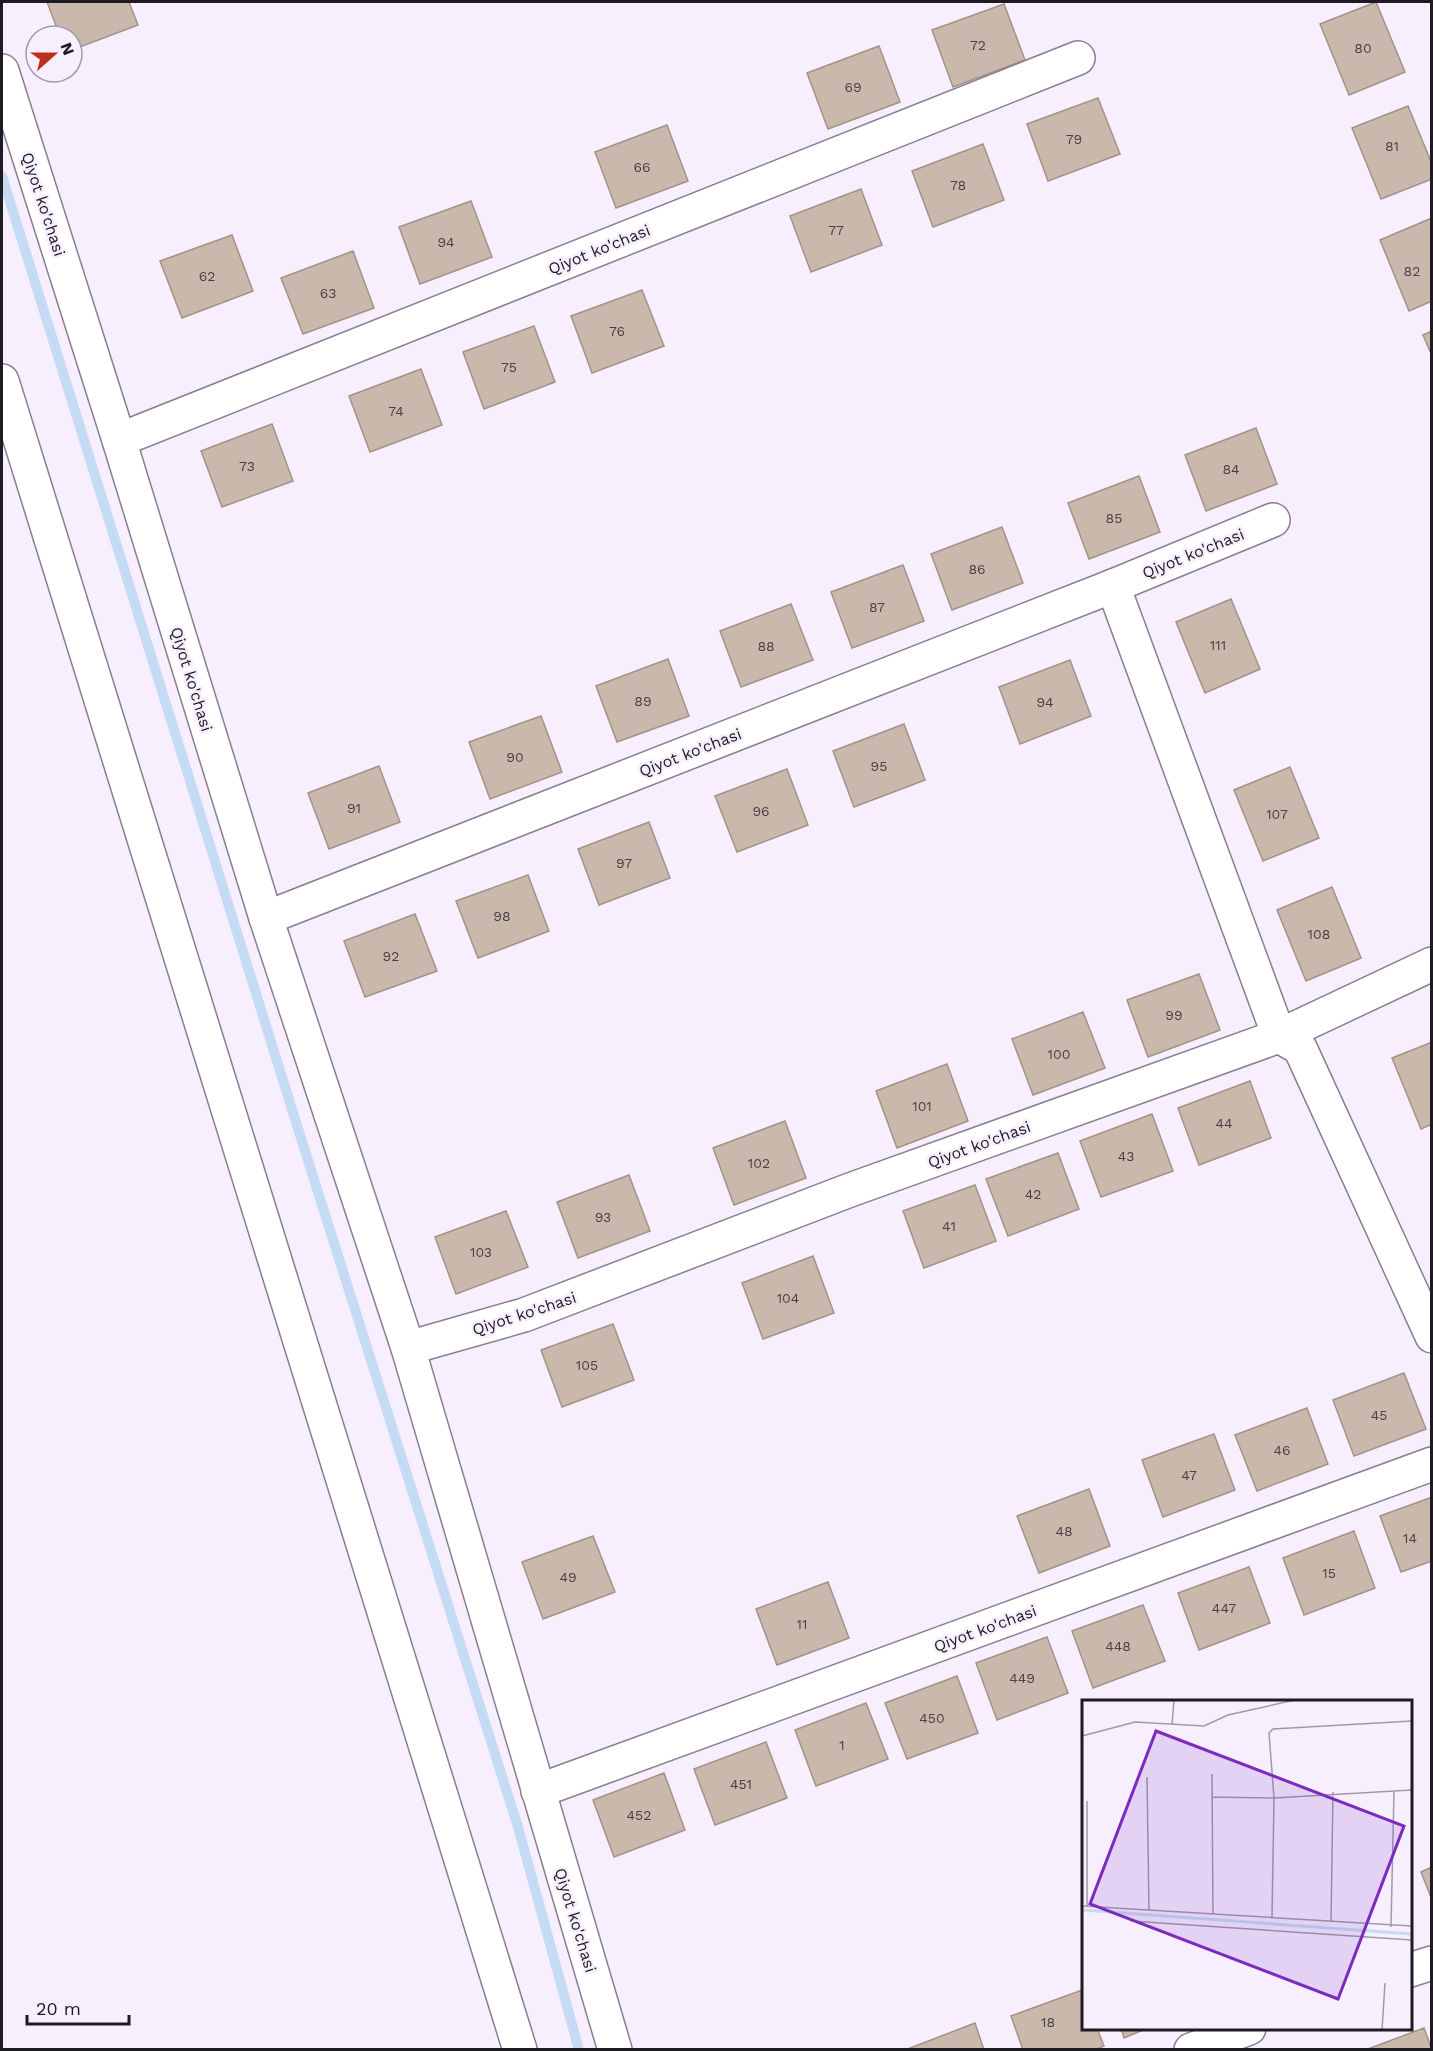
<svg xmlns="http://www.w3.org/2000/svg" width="1433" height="2051" viewBox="0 0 1433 2051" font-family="'Work Sans',sans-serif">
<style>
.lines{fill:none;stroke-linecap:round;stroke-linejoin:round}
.stream{stroke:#c5dbf3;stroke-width:10}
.building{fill:#cbb8ad;stroke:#a49287;stroke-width:1.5}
.minor-casing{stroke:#877f8f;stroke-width:36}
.minor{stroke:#fff;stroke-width:33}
.labels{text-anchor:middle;stroke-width:5;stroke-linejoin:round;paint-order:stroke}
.number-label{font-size:14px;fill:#494244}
.street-label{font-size:16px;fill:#1e1a21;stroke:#f7effe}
.inset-river{fill:none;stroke:#c5dbf3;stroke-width:3}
.inset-road{fill:none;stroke:#a09aa6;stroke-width:1.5}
.view{fill:#7b2cbf;fill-opacity:0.15;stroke:#7b2cbf;stroke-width:3}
.inset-edge{fill:none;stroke:#1e1a21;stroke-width:3}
</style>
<rect width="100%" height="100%" fill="#f7effe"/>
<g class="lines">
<path class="stream" d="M2 176 295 1119 518 1827 579 2050"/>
</g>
<g class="building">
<path d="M47 2H129L138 25 72 50V36H60Z"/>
<path d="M1376 2 1405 72 1349 95 1320 24Z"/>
<path d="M1004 4 1025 60 953 87 932 30Z"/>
<path d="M879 46 900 102 828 129 807 73Z"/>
<path d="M1098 98 1120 154 1048 181 1027 124Z"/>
<path d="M1408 106 1432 164V179L1381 199 1352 128Z"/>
<path d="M667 125 688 181 616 208 595 152Z"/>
<path d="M983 144 1004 200 933 227 912 171Z"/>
<path d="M861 189 882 245 811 272 790 216Z"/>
<path d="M471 201 492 257 420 284 399 227Z"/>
<path d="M1432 218V301L1409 311 1380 240Z"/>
<path d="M232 235 253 291 182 318 160 261Z"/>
<path d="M353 251 374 308 303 334 281 278Z"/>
<path d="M642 290 664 346 592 373 571 316Z"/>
<path d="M534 326 555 382 484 409 463 352Z"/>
<path d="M1432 331V356L1423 335Z"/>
<path d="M421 369 442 425 370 452 349 396Z"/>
<path d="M272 424 293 481 222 507 201 451Z"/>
<path d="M1256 428 1277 484 1206 511 1185 455Z"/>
<path d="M1139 476 1160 532 1089 559 1068 503Z"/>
<path d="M1002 527 1023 583 952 610 931 554Z"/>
<path d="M903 565 924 621 852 648 831 592Z"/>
<path d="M1231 599 1260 669 1205 693 1176 622Z"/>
<path d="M791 604 813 660 741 687 720 631Z"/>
<path d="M668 659 689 716 617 742 596 686Z"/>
<path d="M1070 660 1091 716 1020 744 999 687Z"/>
<path d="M541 716 562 772 490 799 469 742Z"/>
<path d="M904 724 925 780 854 807 833 751Z"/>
<path d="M379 766 400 822 329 849 308 793Z"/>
<path d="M1290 767 1319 838 1263 861 1234 790Z"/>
<path d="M787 769 808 825 737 852 715 796Z"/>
<path d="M649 822 670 878 599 905 578 849Z"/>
<path d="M528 875 549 931 478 958 456 901Z"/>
<path d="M1332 887 1361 958 1306 981 1277 910Z"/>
<path d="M415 914 437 971 365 997 344 941Z"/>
<path d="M1199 974 1220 1030 1148 1057 1127 1000Z"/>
<path d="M1083 1012 1105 1068 1033 1095 1012 1039Z"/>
<path d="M1432 1042V1124L1421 1129 1392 1058Z"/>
<path d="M947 1064 968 1121 897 1148 876 1091Z"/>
<path d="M1250 1081 1271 1138 1199 1165 1178 1108Z"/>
<path d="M1152 1114 1173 1171 1101 1197 1080 1141Z"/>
<path d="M785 1121 806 1178 734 1205 713 1148Z"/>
<path d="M1058 1153 1079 1209 1008 1236 986 1179Z"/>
<path d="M629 1175 650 1231 578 1258 557 1202Z"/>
<path d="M975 1185 996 1241 924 1268 903 1211Z"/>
<path d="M506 1211 528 1267 456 1294 435 1237Z"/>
<path d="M813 1256 834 1313 763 1339 742 1283Z"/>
<path d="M613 1324 634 1380 562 1407 541 1350Z"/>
<path d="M1404 1373 1426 1429 1354 1456 1333 1400Z"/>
<path d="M1307 1408 1328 1464 1257 1491 1235 1435Z"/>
<path d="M1214 1434 1235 1490 1163 1517 1142 1460Z"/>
<path d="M1089 1489 1110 1546 1039 1573 1017 1516Z"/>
<path d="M1432 1497V1561L1401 1572 1380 1516Z"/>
<path d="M1354 1531 1375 1588 1304 1615 1283 1558Z"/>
<path d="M593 1536 615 1592 543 1619 522 1562Z"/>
<path d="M1249 1567 1270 1623 1199 1650 1178 1593Z"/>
<path d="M828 1582 849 1638 777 1665 756 1609Z"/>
<path d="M1143 1605 1165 1661 1093 1688 1072 1631Z"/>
<path d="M1047 1637 1068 1693 997 1720 976 1663Z"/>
<path d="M957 1676 978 1733 907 1759 885 1703Z"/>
<path d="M866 1703 888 1759 816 1786 795 1730Z"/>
<path d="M766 1742 787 1798 715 1825 694 1769Z"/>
<path d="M664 1773 685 1830 614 1857 593 1800Z"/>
<path d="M1432 1867V1900L1421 1872Z"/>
<path d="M1082 1990 1084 2028H1097L1104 2046 1094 2050H1023L1011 2016Z"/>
<path d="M975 2023 984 2050H905Z"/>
<path d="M1121 2028H1148L1124 2038Z"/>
<path d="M1424 2028 1432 2050H1365Z"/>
</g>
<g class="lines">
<defs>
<g id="minor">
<path d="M2 71 119 440 266 918 408 1348 615 2050"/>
<path d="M2 381 520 2050"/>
<path d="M119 440 1078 58"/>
<path d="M1113 586 1279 1036 1432 964"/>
<path d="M266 918 1113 586 1273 520"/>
<path d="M408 1348 524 1315 850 1190 1279 1036 1300 1048 1432 1336"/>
<path d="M538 1791 1432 1464"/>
<path d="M1410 1970 1432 1963"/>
<path d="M1191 2050 1249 2028"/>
</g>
</defs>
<use href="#minor" class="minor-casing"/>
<use href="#minor" class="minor"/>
</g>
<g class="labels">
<g class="number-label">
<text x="978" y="50">72</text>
<text x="1363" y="53">80</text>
<text x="853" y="92">69</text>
<text x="1074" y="144">79</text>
<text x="1392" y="151">81</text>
<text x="642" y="172">66</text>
<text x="958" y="190">78</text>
<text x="836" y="235">77</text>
<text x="446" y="247">94</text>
<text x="1412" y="276">82</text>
<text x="207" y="281">62</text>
<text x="328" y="298">63</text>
<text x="617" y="336">76</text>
<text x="509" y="372">75</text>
<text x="396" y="416">74</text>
<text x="247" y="471">73</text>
<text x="1231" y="474">84</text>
<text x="1114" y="523">85</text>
<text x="977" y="574">86</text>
<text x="877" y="612">87</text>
<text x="1218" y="650">111</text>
<text x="766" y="651">88</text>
<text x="643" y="706">89</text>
<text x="1045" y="707">94</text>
<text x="515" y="762">90</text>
<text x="879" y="771">95</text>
<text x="354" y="813">91</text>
<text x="761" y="816">96</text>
<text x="1277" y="819">107</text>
<text x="624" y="868">97</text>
<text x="502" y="921">98</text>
<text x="1319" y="939">108</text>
<text x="391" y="961">92</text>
<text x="1174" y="1020">99</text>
<text x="1059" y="1059">100</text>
<text x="922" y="1111">101</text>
<text x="1224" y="1128">44</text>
<text x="1126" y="1161">43</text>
<text x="759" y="1168">102</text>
<text x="1033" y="1199">42</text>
<text x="603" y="1222">93</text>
<text x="949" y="1231">41</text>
<text x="481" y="1257">103</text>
<text x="788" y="1303">104</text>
<text x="587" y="1370">105</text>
<text x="1379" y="1420">45</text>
<text x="1282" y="1455">46</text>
<text x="1189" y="1480">47</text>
<text x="1064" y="1536">48</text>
<text x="1410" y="1543">14</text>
<text x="1329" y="1578">15</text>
<text x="568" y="1582">49</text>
<text x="1224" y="1613">447</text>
<text x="802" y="1629">11</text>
<text x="1118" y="1651">448</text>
<text x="1022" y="1683">449</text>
<text x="932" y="1723">450</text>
<text x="842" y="1750">1</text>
<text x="741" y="1789">451</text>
<text x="639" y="1820">452</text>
<text x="1048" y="2027">18</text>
</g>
<g class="street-label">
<text transform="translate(44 204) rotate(72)" y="6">Qiyot ko'chasi</text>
<text transform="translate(599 249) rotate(-22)" y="6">Qiyot ko'chasi</text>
<text transform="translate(1193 553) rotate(-22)" y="6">Qiyot ko'chasi</text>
<text transform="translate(192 679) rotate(73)" y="6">Qiyot ko'chasi</text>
<text transform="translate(690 752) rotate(-21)" y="6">Qiyot ko'chasi</text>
<text transform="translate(979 1144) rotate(-20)" y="6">Qiyot ko'chasi</text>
<text transform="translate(524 1313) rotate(-18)" y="6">Qiyot ko'chasi</text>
<text transform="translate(985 1628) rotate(-20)" y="6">Qiyot ko'chasi</text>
<text transform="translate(576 1920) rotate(73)" y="6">Qiyot ko'chasi</text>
</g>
</g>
<g transform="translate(1082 1700)">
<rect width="330" height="330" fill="#f7effe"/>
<path class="inset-river" d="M0 210 330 234"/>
<path class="inset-road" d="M90 25 92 0M0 36 53 22 122 26 146 15 213 0M130 74 131 214M65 77 67 210M130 97 192 98 187 33 191 29 330 21M5 101V206M0 206 330 226M190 217 192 98 330 90M49 221 330 240M249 222 251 92M309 227 312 91M300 330 303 283"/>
<path class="view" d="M74 31 322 126 256 299 8 204Z"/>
<rect width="330" height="330" class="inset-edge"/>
</g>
<rect width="1433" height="2051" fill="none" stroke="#1e1a21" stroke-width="6"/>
<g transform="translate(54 54) rotate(69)"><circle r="28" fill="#f7effe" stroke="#a09aa6" stroke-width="1.5"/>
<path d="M0-4.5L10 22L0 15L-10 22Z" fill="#bc2f1c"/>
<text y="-9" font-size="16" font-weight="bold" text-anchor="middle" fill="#1e1a21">N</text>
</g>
<path d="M27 2015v9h102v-9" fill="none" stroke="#1e1a21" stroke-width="3"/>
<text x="36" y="2015" font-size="18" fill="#1e1a21" stroke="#f7effe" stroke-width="4.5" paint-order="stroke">20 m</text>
</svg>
